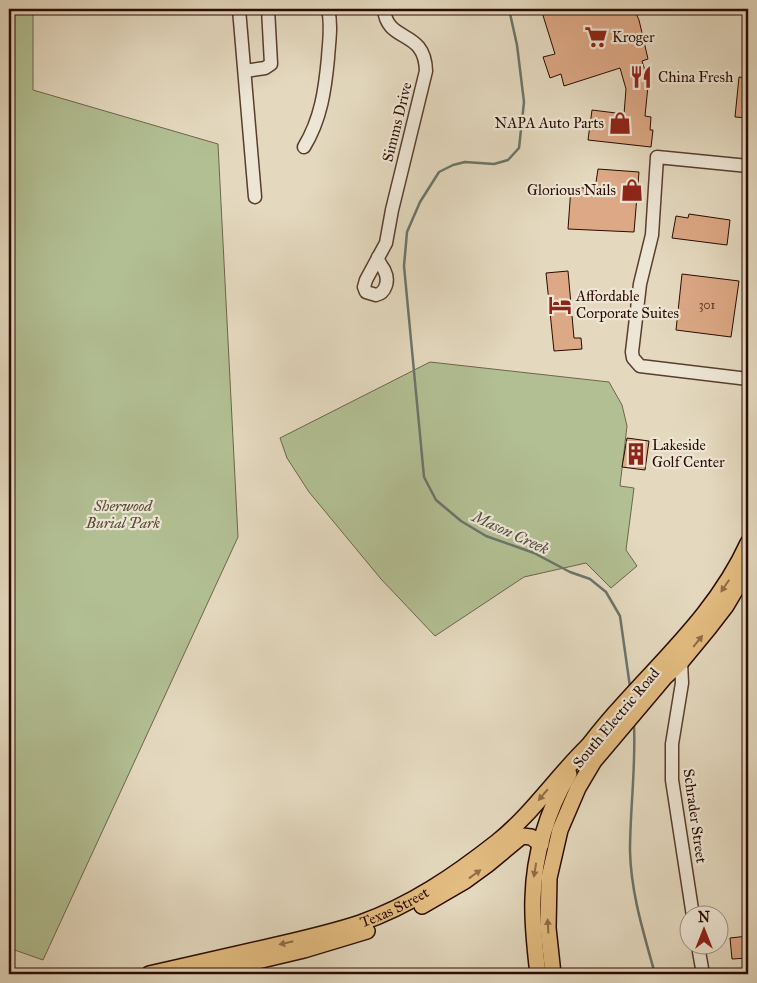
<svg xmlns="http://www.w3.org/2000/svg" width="757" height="983" viewBox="0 0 757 983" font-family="'IM FELL Great Primer',serif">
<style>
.green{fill:#b2bf93;stroke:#6e654a}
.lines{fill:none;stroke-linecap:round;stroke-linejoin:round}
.stream{stroke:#6b746a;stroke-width:2.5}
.building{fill:#dca885;stroke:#2b0b00}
.minor-casing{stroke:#593e30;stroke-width:15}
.major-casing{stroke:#2b0b00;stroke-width:18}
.minor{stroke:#ede6d5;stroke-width:12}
.major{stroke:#e2bc80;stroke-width:15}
.oneway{fill:#906c46}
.labels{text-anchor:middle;stroke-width:4.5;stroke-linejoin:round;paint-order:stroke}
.number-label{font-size:12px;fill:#573221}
.poi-label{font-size:15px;fill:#2b0b00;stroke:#ede6d5;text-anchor:start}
.street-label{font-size:15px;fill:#2b0b00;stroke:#ede6d5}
.park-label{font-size:15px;font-style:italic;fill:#5a4a33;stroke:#ede6d5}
.water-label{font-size:16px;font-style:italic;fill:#50483e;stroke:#ede6d5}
</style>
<rect width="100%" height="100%" fill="#e4d9bf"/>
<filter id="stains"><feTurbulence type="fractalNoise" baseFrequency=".004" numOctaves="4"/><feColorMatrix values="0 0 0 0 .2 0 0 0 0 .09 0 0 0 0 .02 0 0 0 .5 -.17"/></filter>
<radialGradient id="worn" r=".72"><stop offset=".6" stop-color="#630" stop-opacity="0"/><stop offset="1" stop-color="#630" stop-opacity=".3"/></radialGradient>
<g class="green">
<path d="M9 9H33V90L218 144 238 537 43 960 9 948Z"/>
<path d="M430 362 609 382 622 405 627 426 620 486 634 488 626 550 637 566 611 588 586 563 524 577 435 636 381 579 309 492 287 458 280 438Z"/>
</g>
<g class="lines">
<g class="stream">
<path d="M509 9 517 45 524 102 519 148 508 160 494 164 465 162 453 165 439 172 420 202 407 232 404 266 424 477 436 500 461 521 486 536 534 553 570 572 590 579 606 592 620 616 630 687"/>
<path d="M634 725C636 767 630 809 630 851 631 894 644 934 655 974"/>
</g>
</g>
<g class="building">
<path d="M541 9H634L639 20 648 59 642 61 648 80 652 83 648 86 645 116 651 117 650 130H653L651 147 588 140 592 110 624 114 626 89 620 68 564 86 561 74 550 78 543 57 555 54Z"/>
<path d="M739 77 748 78V118L735 117Z"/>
<path d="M598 169 639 172 634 232 568 229 571 187 595 189Z"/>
<path d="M689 214 730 220 727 245 672 238 676 216 688 218Z"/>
<path d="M568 271 574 338H581L582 349 554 351 546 273Z"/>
<path d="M682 274 739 281 731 337 676 330Z"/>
<path d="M627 438 649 441 645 470 622 467Z"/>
<path d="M748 936V958L732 959 730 938Z"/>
</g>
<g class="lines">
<defs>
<g id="minor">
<path d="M239 9 255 197"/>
<path d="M245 71 265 68 271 64 268 9"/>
<path d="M304 147C321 119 325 90 328 58 329 41 332 26 328 9"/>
<path d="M748 166 657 157 652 235 640 284 632 352 633 358 640 366 748 379"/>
<path d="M378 257C378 264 383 266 385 272 389 280 386 293 376 295L366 292 364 287 366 280 386 243 392 210 426 71C425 28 387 44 384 9"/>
<path d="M681 662 682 683 672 744V780L693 916"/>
<path d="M698 946 703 974"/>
</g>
<g id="major">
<path d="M583 753C636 680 710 627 748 543"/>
<path d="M422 906 465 881 487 865 522 836 531 837 541 844"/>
<path id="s1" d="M149 974C189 965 228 956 268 947 298 940 330 933 360 923 410 906 455 875 497 842 531 815 556 777 588 746"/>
<path d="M202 974 304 950 367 931"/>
<path d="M538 974C535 949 532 923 533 898 534 855 547 811 569 774"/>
<path d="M553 974 548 928 549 878 560 830 578 788 594 761 665 677 681 662 709 628 726 606 748 569"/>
</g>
</defs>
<use href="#minor" class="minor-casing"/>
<use href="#major" class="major-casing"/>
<use href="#minor" class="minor"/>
<use href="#major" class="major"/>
</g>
<defs><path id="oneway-solid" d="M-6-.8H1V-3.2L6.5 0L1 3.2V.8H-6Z" transform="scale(1.25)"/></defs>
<g class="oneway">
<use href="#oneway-solid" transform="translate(725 586) rotate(124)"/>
<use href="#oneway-solid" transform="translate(698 641) rotate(-51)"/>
<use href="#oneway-solid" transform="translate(543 795) rotate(130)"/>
<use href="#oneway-solid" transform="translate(535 870) rotate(99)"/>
<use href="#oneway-solid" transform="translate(475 874) rotate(-36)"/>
<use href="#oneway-solid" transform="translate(548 926) rotate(-93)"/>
<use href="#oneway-solid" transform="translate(286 943) rotate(167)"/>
</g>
<defs>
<symbol id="supermarket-bare" viewBox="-9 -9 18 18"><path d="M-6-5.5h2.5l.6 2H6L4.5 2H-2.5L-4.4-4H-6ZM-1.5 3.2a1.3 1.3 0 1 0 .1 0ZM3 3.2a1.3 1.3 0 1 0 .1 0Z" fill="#8f2418" stroke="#ede6d5" stroke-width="2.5" paint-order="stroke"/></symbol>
<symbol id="restaurant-bare" viewBox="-9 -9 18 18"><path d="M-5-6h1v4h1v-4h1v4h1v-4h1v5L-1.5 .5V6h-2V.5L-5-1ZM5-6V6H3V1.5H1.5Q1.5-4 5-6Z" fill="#8f2418" stroke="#ede6d5" stroke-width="2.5" paint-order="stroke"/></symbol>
<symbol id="shop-bare" viewBox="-9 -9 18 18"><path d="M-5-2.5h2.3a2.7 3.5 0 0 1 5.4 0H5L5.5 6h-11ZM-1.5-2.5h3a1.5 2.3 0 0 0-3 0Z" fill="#8f2418" stroke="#ede6d5" stroke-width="2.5" paint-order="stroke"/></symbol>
<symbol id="hotel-bare" viewBox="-9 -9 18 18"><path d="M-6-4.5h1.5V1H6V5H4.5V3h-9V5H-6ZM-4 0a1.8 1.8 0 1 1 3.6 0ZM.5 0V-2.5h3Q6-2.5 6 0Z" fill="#8f2418" stroke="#ede6d5" stroke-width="2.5" paint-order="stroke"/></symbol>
<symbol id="building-bare" viewBox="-9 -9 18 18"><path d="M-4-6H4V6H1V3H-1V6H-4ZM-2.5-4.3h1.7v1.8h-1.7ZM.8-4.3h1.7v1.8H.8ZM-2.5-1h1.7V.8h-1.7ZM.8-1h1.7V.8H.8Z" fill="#8f2418" stroke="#ede6d5" stroke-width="2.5" paint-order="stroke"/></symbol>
</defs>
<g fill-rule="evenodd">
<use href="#supermarket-bare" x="580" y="21" width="32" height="32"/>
<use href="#restaurant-bare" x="625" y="61" width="32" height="32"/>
<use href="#shop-bare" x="604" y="107" width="32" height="32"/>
<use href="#shop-bare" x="616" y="174" width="32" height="32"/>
<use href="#hotel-bare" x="544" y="289" width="32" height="32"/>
<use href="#building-bare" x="620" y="438" width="32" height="32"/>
</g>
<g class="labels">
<g class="number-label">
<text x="707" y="309">301</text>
</g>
<g class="poi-label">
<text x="612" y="42">Kroger</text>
<text x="658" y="82">China Fresh</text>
<text x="604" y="128" text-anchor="end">NAPA Auto Parts</text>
<text x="616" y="195" text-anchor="end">Glorious Nails</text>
<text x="576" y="301">Affordable<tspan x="576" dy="17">Corporate Suites</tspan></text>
<text x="652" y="450">Lakeside<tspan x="652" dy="17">Golf Center</tspan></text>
</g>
<g class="street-label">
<text transform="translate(397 122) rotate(-76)" y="5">Simms Drive</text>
<text transform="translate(616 718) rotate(-50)" y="5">South Electric Road</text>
<text transform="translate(695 816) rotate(82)" y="5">Schrader Street</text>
<text dy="5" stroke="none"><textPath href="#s1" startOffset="255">Texas Street</textPath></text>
</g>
<g class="park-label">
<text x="123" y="511">Sherwood<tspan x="123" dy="17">Burial Park</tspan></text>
</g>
<g class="water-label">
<text transform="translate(511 532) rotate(25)" y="6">Mason Creek</text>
</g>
</g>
<rect width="757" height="983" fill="none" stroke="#e4d9bf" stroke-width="30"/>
<rect x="10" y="10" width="737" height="963" fill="none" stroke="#2b0b00" stroke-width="2.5"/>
<rect x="15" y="15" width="727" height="953" fill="none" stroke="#2b0b00"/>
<g transform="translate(704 930)"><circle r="24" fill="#ede6d5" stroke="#9f8e80"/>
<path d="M0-4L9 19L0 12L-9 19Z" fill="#8f2418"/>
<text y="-8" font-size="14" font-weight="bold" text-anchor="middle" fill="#2b0b00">N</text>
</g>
<rect width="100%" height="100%" filter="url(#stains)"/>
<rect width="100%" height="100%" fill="url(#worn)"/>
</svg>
